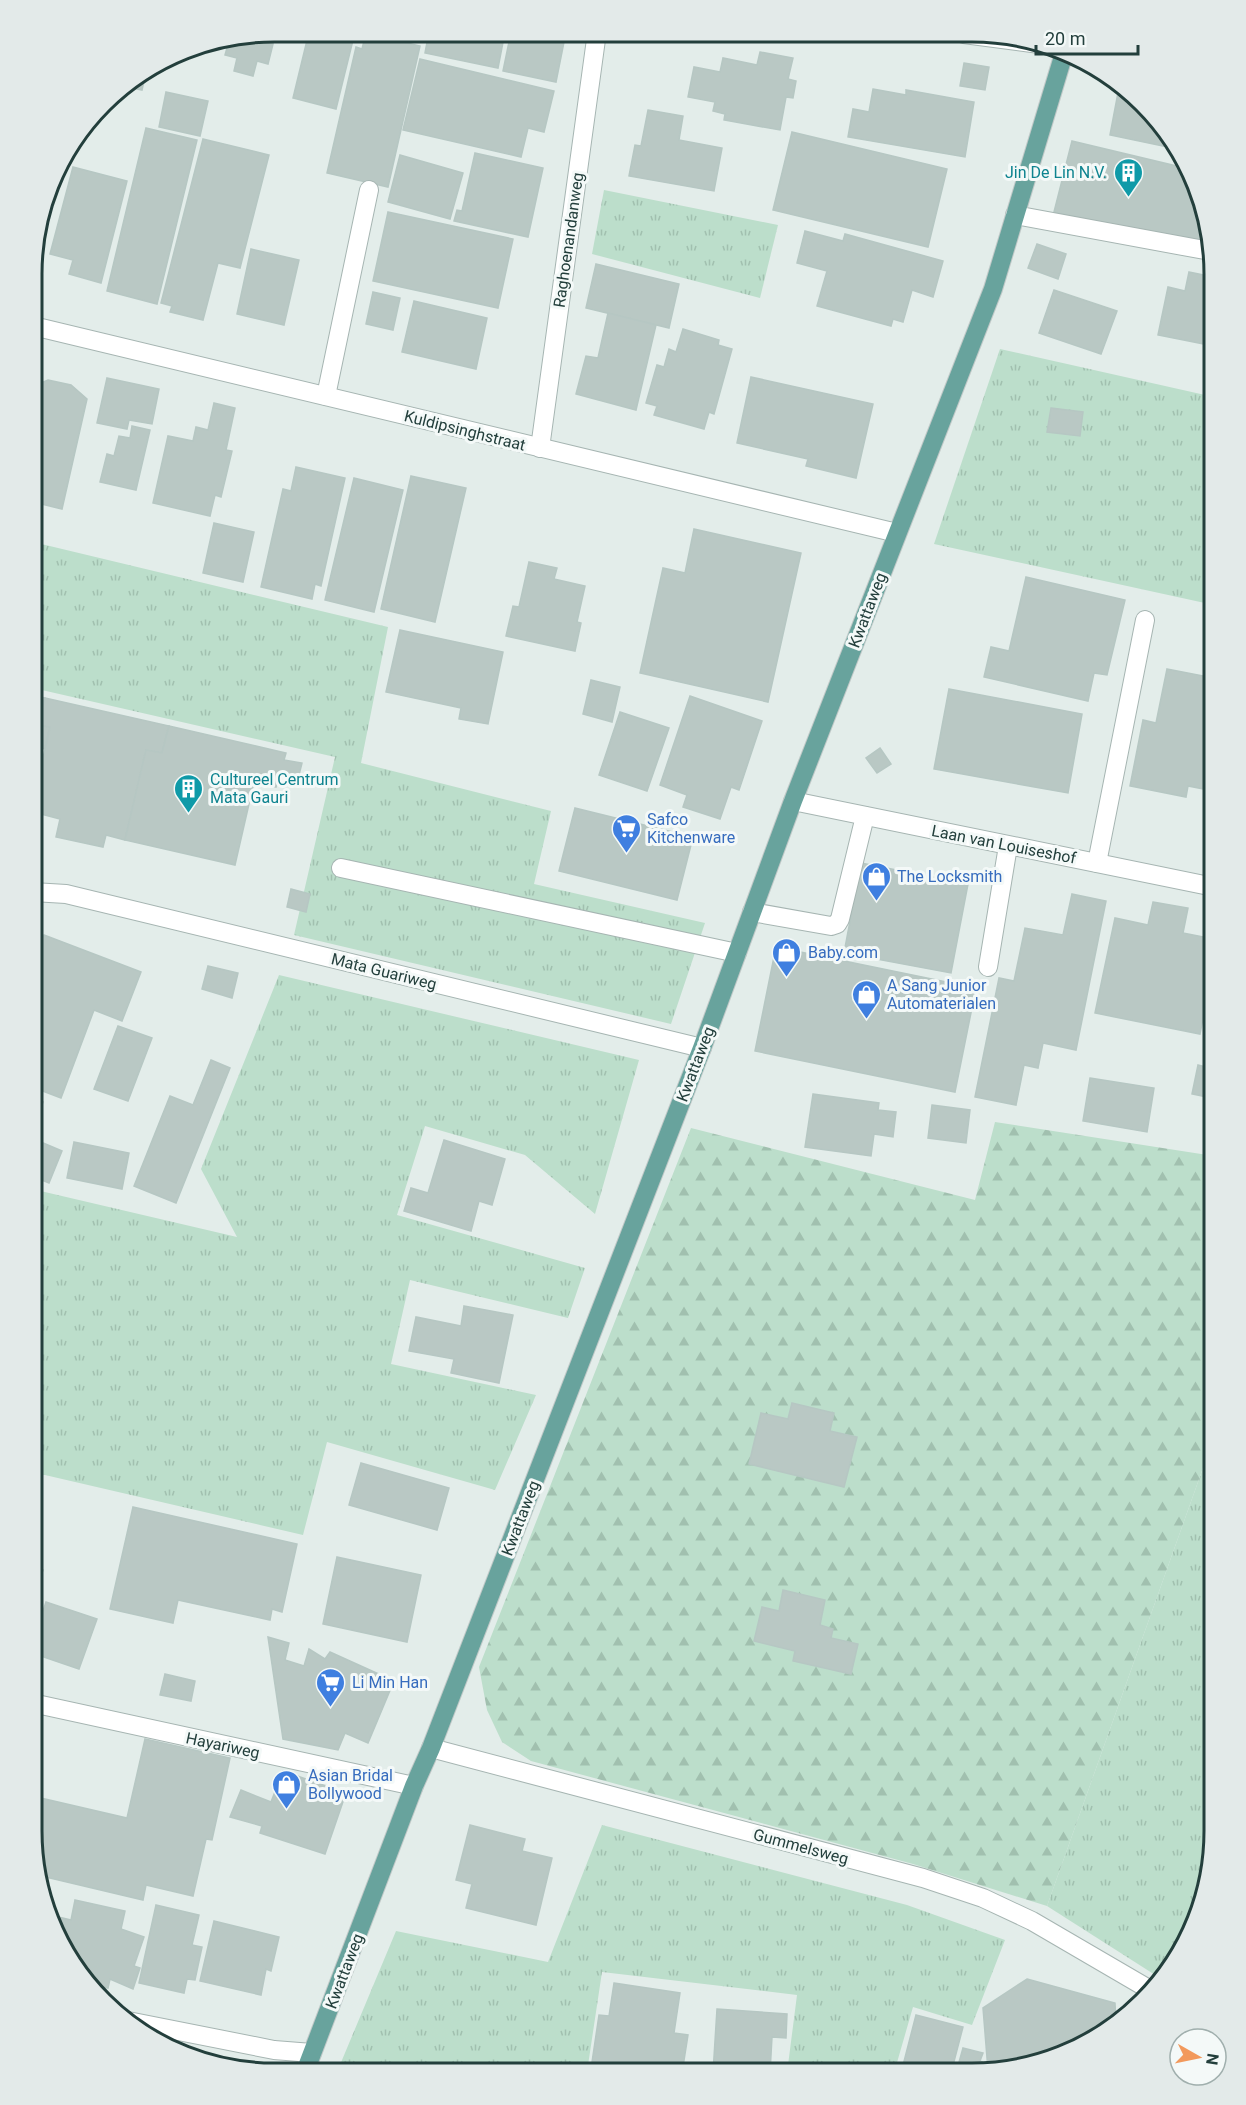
<svg xmlns="http://www.w3.org/2000/svg" width="1246" height="2105" viewBox="0 0 1246 2105" font-family="Roboto,sans-serif">
<style>
.grass{fill:url(#grass-tufts)}
.forest{fill:url(#forest-firs)}
.building{fill:#b9c8c4;stroke:#b6c7c3;stroke-width:1.5}
.lines{fill:none;stroke-linecap:round;stroke-linejoin:round}
.minor-casing{stroke:#a6b5b2;stroke-width:20}
.major-casing{stroke:#c1c9c8;stroke-width:20}
.minor{stroke:#fff;stroke-width:18}
.major{stroke:#68a39d;stroke-width:18}
.labels{text-anchor:middle;stroke-width:6;stroke-linejoin:round;paint-order:stroke}
.culture-label{font-size:16px;fill:#0d838f;stroke:#f4f9f8;text-anchor:end}
.street-label{font-size:16px;fill:#233f3c;stroke:#f4f9f8}
.shop-label{font-size:16px;fill:#366cbe;stroke:#f4f9f8;text-anchor:start}
.rim{fill:none;stroke:#233f3c;stroke-width:3}
</style>
<defs>
<pattern id="grass-tufts" width="24" height="20" patternUnits="userSpaceOnUse" patternTransform="scale(1.5)"><rect width="24" height="20" fill="#bcdecb"/><path d="M3 7l-1-3M5 7V3M7 7l1-3M15 17l-1-3M17 17v-4M19 17l1-3" fill="none" stroke="#a1c0af"/></pattern>
<pattern id="forest-firs" width="22" height="20" patternUnits="userSpaceOnUse" patternTransform="scale(1.5)"><rect width="22" height="20" fill="#bcdecb"/><path d="M5 1l3.5 6h-7zM16 11l3.5 6h-7z" fill="#a1c0af"/></pattern>
</defs>
<rect width="100%" height="100%" fill="#e3edea"/>
<g class="grass">
<path d="M604 190 778 225 760 298 592 254Z"/>
<path d="M1000 349 1214 397V605L934 544Z"/>
<path d="M33 542 388 627 361 763 551 811 534 884 705 923 671 1024 294 935 335 757 33 688Z"/>
<path d="M279 975 639 1060 595 1214 525 1155 425 1126 397 1215 585 1268 568 1318 410 1280 391 1364 536 1395 495 1490 327 1442 303 1535 32 1472V1189L237 1237 201 1169Z"/>
<path d="M1214 1437V1847L1196 1923 1163 1980 1047 1906Z"/>
<path d="M602 1825 907 1905 1005 1940 972 2025 913 2007 894 2073H787L797 1995 602 1972 587 2072H337L396 1931 548 1962Z"/>
</g>
<path class="forest" d="M995 1122 1214 1156V1437L1047 1906 913 1864 531 1761 502 1742 487 1710 479 1667 691 1128 975 1200Z"/>
<g class="building">
<path d="M276 32 268 64 257 61 253 76 234 71 237 58 225 55 229 41Z"/>
<path d="M309 32H355L336 109 293 98Z"/>
<path d="M429 32H505L498 68 425 53Z"/>
<path d="M511 32H566L556 82 503 71Z"/>
<path d="M366 33 420 46 388 187 327 173 356 47 362 49Z"/>
<path d="M760 52 793 58 788 79 796 81 793 98 786 97 780 130 724 120 725 114 713 111 715 102 688 97 694 67 720 72 723 58 757 65Z"/>
<path d="M420 59 554 91 544 132 528 128 521 157 403 130Z"/>
<path d="M964 63 989 67 985 90 960 86Z"/>
<path d="M146 72 142 90 123 86Z"/>
<path d="M1120 82 1165 127 1177 149 1110 135Z"/>
<path d="M873 89 906 95V90L974 102 965 157 848 137 853 109 869 112Z"/>
<path d="M166 92 208 101 200 136 159 127Z"/>
<path d="M648 110 683 116 679 140 722 148 714 191 629 176 635 145 641 146Z"/>
<path d="M146 128 197 140 157 304 107 291Z"/>
<path d="M792 132 947 169 928 247 773 210Z"/>
<path d="M203 139 269 155 240 268 218 263 203 320 170 312 172 306 161 303Z"/>
<path d="M1072 141 1189 169 1196 182 1209 246 1054 212Z"/>
<path d="M475 153 543 168 528 237 454 221 457 210 462 211Z"/>
<path d="M400 155 463 173 450 219 388 202Z"/>
<path d="M59 164H61L39 258 34 257V243Z"/>
<path d="M73 167 127 181 101 283 69 274 73 260 50 254Z"/>
<path d="M388 212 513 239 498 308 373 281Z"/>
<path d="M805 231 843 241 845 234 943 261 933 297 912 290 903 322 893 319 891 326 817 306 827 271 797 263Z"/>
<path d="M1037 244 1066 254 1058 279 1028 268Z"/>
<path d="M251 249 299 260 284 325 237 314Z"/>
<path d="M596 264 679 284 669 328 586 308Z"/>
<path d="M1189 272 1214 277V346L1158 335 1168 287 1185 291Z"/>
<path d="M1054 290 1117 311 1101 354 1039 333Z"/>
<path d="M373 292 400 298 393 330 366 324Z"/>
<path d="M414 301 487 318 476 369 402 352Z"/>
<path d="M608 313 656 325 636 410 576 394 586 356 598 358Z"/>
<path d="M683 329 719 340 718 345 732 349 714 414 709 412 704 429 654 415 657 406 646 403 657 365 664 367 669 349 676 352Z"/>
<path d="M751 377 873 404 856 478 806 466 808 459 737 443Z"/>
<path d="M107 378 159 389 152 424 129 420 127 429 97 423Z"/>
<path d="M48 380 71 385 87 399 62 509 33 502V391L34 386Z"/>
<path d="M214 403 235 408 226 450 232 451 221 497 215 495 210 516 153 503 168 436 193 441 196 427 208 430Z"/>
<path d="M1051 408 1083 412 1080 436 1047 432Z"/>
<path d="M132 426 150 430 136 490 100 482 107 454 114 456 119 436 130 438Z"/>
<path d="M296 467 345 478 321 586 315 584 312 599 261 587 283 489 291 491Z"/>
<path d="M411 476 466 488 435 622 381 609Z"/>
<path d="M354 478 403 490 374 612 325 600Z"/>
<path d="M214 523 254 532 243 582 203 573Z"/>
<path d="M694 529 801 553 768 702 640 673 663 568 685 573Z"/>
<path d="M529 562 557 568 554 579 585 586 577 622 581 623 575 651 506 636 513 606 519 607Z"/>
<path d="M1026 577 1125 600 1107 675 1094 673 1088 701 984 677 991 647 1009 651Z"/>
<path d="M400 630 503 652 488 724 459 719 461 708 386 692Z"/>
<path d="M1167 669 1214 678V791L1188 786 1186 797 1130 786 1143 720 1156 723Z"/>
<path d="M591 680 620 687 612 722 583 714Z"/>
<path d="M949 689 1082 714 1068 793 934 769Z"/>
<path d="M33 695 45 698 38 725 50 727 45 749 33 747Z"/>
<path d="M690 696 762 721 739 790 731 787 720 819 683 807 687 795 660 785Z"/>
<path d="M45 698 169 726 162 753 146 750 125 840 106 835 103 847 56 837 60 819 33 812V802L50 727 38 725Z"/>
<path d="M620 712 669 728 647 791 599 775Z"/>
<path d="M169 726 286 753 284 760 302 763 298 779 279 774 276 787 254 782 235 865 125 840 146 750 162 753Z"/>
<path d="M880 748 891 764 877 773 866 758Z"/>
<path d="M575 808 693 837 677 900 559 871Z"/>
<path d="M861 863 968 884 951 973 844 953Z"/>
<path d="M291 889 310 894 306 912 287 907Z"/>
<path d="M1072 894 1106 901 1076 1050 1043 1043 1038 1068 1024 1065 1016 1105 975 1097 999 978 1014 981 1025 928 1063 935Z"/>
<path d="M1153 902 1188 908 1183 933 1214 939V962L1200 1034 1095 1013 1115 918 1148 925Z"/>
<path d="M44 935 141 972 122 1021 94 1010 61 1098 32 1087 33 964Z"/>
<path d="M776 947 976 988 955 1092 755 1051Z"/>
<path d="M208 966 238 973 232 998 202 989Z"/>
<path d="M118 1026 152 1038 128 1101 94 1089Z"/>
<path d="M211 1060 230 1068 176 1203 134 1186 170 1096 193 1105Z"/>
<path d="M1198 1065 1214 1069 1212 1098 1192 1094Z"/>
<path d="M1090 1078 1154 1088 1147 1132 1083 1121Z"/>
<path d="M813 1094 879 1103 878 1110 896 1112 893 1137 874 1134 871 1156 805 1147Z"/>
<path d="M32 1098 43 1102 32 1132Z"/>
<path d="M932 1105 970 1110 966 1143 928 1138Z"/>
<path d="M36 1140 62 1151 49 1183 32 1176V1150Z"/>
<path d="M444 1140 505 1159 492 1205 479 1201 471 1231 404 1211 411 1188 428 1193Z"/>
<path d="M74 1142 129 1153 122 1189 67 1178Z"/>
<path d="M464 1306 513 1315 499 1383 451 1373 454 1359 409 1351 416 1317 461 1326Z"/>
<path d="M792 1403 834 1413 830 1431 857 1437 844 1487 749 1464 761 1413 788 1419Z"/>
<path d="M361 1463 449 1488 437 1530 349 1505Z"/>
<path d="M133 1507 297 1544 282 1612 272 1609 270 1620 178 1600 173 1623 110 1609Z"/>
<path d="M32 1546 40 1549 35 1567 43 1570 38 1585 32 1583Z"/>
<path d="M337 1557 421 1575 407 1642 323 1624Z"/>
<path d="M783 1590 825 1600 820 1625 833 1629 831 1638 858 1644 851 1674 793 1661 795 1651 754 1641 762 1607 779 1611Z"/>
<path d="M46 1602 97 1619 79 1669 32 1653V1644Z"/>
<path d="M268 1637 289 1643 285 1660 304 1666 309 1649 325 1659 330 1652 394 1681 368 1743 345 1733 338 1750 283 1739Z"/>
<path d="M165 1674 195 1681 191 1701 160 1695Z"/>
<path d="M145 1739 230 1758 212 1840 206 1839 193 1896 146 1885 143 1900 41 1876 32 1831V1796L127 1818Z"/>
<path d="M283 1771 346 1793 325 1854 260 1833 262 1826 230 1817 241 1790 271 1802Z"/>
<path d="M470 1825 525 1839 522 1851 552 1858 536 1925 466 1908 472 1884 456 1880Z"/>
<path d="M75 1900 125 1911 121 1929 144 1937 134 1966 140 1968 133 1989 110 1979 108 1988 87 1983 81 1978 52 1927 54 1916 71 1920Z"/>
<path d="M156 1905 199 1915 192 1945 202 1947 195 1980 187 1979 184 1993 139 1983Z"/>
<path d="M214 1921 279 1937 271 1971 266 1969 261 1995 200 1981Z"/>
<path d="M1027 1979 1115 2003 1116 2025 1064 2055 988 2070 983 2008Z"/>
<path d="M614 1983 680 1993 674 2033 688 2035 682 2073H665L592 2062 599 2015 609 2016Z"/>
<path d="M717 2009 787 2014 786 2038 772 2037 770 2073H713Z"/>
<path d="M916 2015 963 2027 951 2073H901Z"/>
<path d="M963 2048 983 2053 980 2061 984 2063 982 2071 956 2073Z"/>
</g>
<g class="lines">
<defs>
<g id="minor">
<path d="M964 34 1047 45"/>
<path d="M1015 215 1210 251"/>
<path d="M33 326 897 533"/>
<path d="M326 396 369 190"/>
<path d="M540 448 597 32"/>
<path d="M793 801 1214 887"/>
<path d="M1097 863 1145 620"/>
<path d="M341 868 737 953"/>
<path d="M33 892 66 894 702 1048"/>
<path d="M752 912 831 926 837 924 840 919 865 816"/>
<path d="M988 967 1008 846"/>
<path d="M32 1703 414 1786"/>
<path d="M431 1748 923 1878 983 1898 1032 1921 1152 1991"/>
<path d="M123 2020 274 2050 312 2053"/>
</g>
<path id="major" d="M305 2072 414 1786 431 1748 702 1048 793 801 993 289 1065 50"/>
</defs>
<use href="#minor" class="minor-casing"/>
<use href="#major" class="major-casing"/>
<use href="#minor" class="minor"/>
<use href="#major" class="major"/>
</g>
<defs>
<symbol id="building-pin" viewBox="-11 -11 22 30"><path d="M0 17L-7.5 6A9.5 9.5 0 1 1 7.5 6Z" fill="#0f9aa8" stroke="#f4f9f8"/><path d="M-4-6H4V6H1V3H-1V6H-4ZM-2.5-4.3h1.7v1.8h-1.7ZM.8-4.3h1.7v1.8H.8ZM-2.5-1h1.7V.8h-1.7ZM.8-1h1.7V.8H.8Z" fill="#fff"/></symbol>
<symbol id="supermarket-pin" viewBox="-11 -11 22 30"><path d="M0 17L-7.5 6A9.5 9.5 0 1 1 7.5 6Z" fill="#3f7fe0" stroke="#f4f9f8"/><path d="M-6-5.5h2.5l.6 2H6L4.5 2H-2.5L-4.4-4H-6ZM-1.5 3.2a1.3 1.3 0 1 0 .1 0ZM3 3.2a1.3 1.3 0 1 0 .1 0Z" fill="#fff"/></symbol>
<symbol id="shop-pin" viewBox="-11 -11 22 30"><path d="M0 17L-7.5 6A9.5 9.5 0 1 1 7.5 6Z" fill="#3f7fe0" stroke="#f4f9f8"/><path d="M-5-2.5h2.3a2.7 3.5 0 0 1 5.4 0H5L5.5 6h-11ZM-1.5-2.5h3a1.5 2.3 0 0 0-3 0Z" fill="#fff"/></symbol>
</defs>
<g fill-rule="evenodd">
<use href="#building-pin" x="1112" y="156" width="33" height="45"/>
<use href="#building-pin" x="172" y="772" width="33" height="45"/>
<use href="#supermarket-pin" x="610" y="812" width="33" height="45"/>
<use href="#shop-pin" x="860" y="860" width="33" height="45"/>
<use href="#shop-pin" x="770" y="936" width="33" height="45"/>
<use href="#shop-pin" x="850" y="978" width="33" height="45"/>
<use href="#supermarket-pin" x="314" y="1666" width="33" height="45"/>
<use href="#shop-pin" x="270" y="1768" width="33" height="45"/>
</g>
<g class="labels">
<g class="culture-label">
<text x="1107" y="178">Jin De Lin N.V.</text>
<text x="210" y="785" text-anchor="start">Cultureel Centrum<tspan x="210" dy="18">Mata Gauri</tspan></text>
</g>
<g class="street-label">
<text transform="translate(568 240) rotate(-82)" y="6">Raghoenandanweg</text>
<text transform="translate(465 430) rotate(14)" y="6">Kuldipsinghstraat</text>
<text transform="translate(867 610) rotate(-69)" y="6">Kwattaweg</text>
<text transform="translate(1004 844) rotate(11)" y="6">Laan van Louiseshof</text>
<text transform="translate(384 971) rotate(14)" y="6">Mata Guariweg</text>
<text transform="translate(695 1064) rotate(-69)" y="6">Kwattaweg</text>
<text transform="translate(520 1518) rotate(-69)" y="6">Kwattaweg</text>
<text transform="translate(223 1745) rotate(12)" y="6">Hayariweg</text>
<text transform="translate(801 1846) rotate(15)" y="6">Gummelsweg</text>
<text transform="translate(344 1971) rotate(-69)" y="6">Kwattaweg</text>
</g>
<g class="shop-label">
<text x="647" y="825">Safco<tspan x="647" dy="18">Kitchenware</tspan></text>
<text x="897" y="882">The Locksmith</text>
<text x="808" y="958">Baby.com</text>
<text x="887" y="991">A Sang Junior<tspan x="887" dy="18">Automaterialen</tspan></text>
<text x="352" y="1688">Li Min Han</text>
<text x="308" y="1781">Asian Bridal<tspan x="308" dy="18">Bollywood</tspan></text>
</g>
</g>
<path d="M0 0H1246V2105H0ZM274 42H972A232 232 0 0 1 1204 274V1831A232 232 0 0 1 972 2063H274A232 232 0 0 1 42 1831V274A232 232 0 0 1 274 42Z" fill="#e3eae9" fill-rule="evenodd"/>
<path class="rim" d="M274 42H972A232 232 0 0 1 1204 274V1831A232 232 0 0 1 972 2063H274A232 232 0 0 1 42 1831V274A232 232 0 0 1 274 42Z"/>
<g transform="translate(1198 2057) rotate(99)"><circle r="28" fill="#f4f9f8" stroke="#a0afad" stroke-width="1.5"/>
<path d="M0-4.5L10 22L0 15L-10 22Z" fill="#f2995c"/>
<text y="-9" font-size="16" font-weight="bold" text-anchor="middle" fill="#233f3c">N</text>
</g>
<path d="M1036 45v9h102v-9" fill="none" stroke="#233f3c" stroke-width="3"/>
<text x="1045" y="45" font-size="18" fill="#233f3c" stroke="#f4f9f8" stroke-width="4.5" paint-order="stroke">20 m</text>
</svg>
